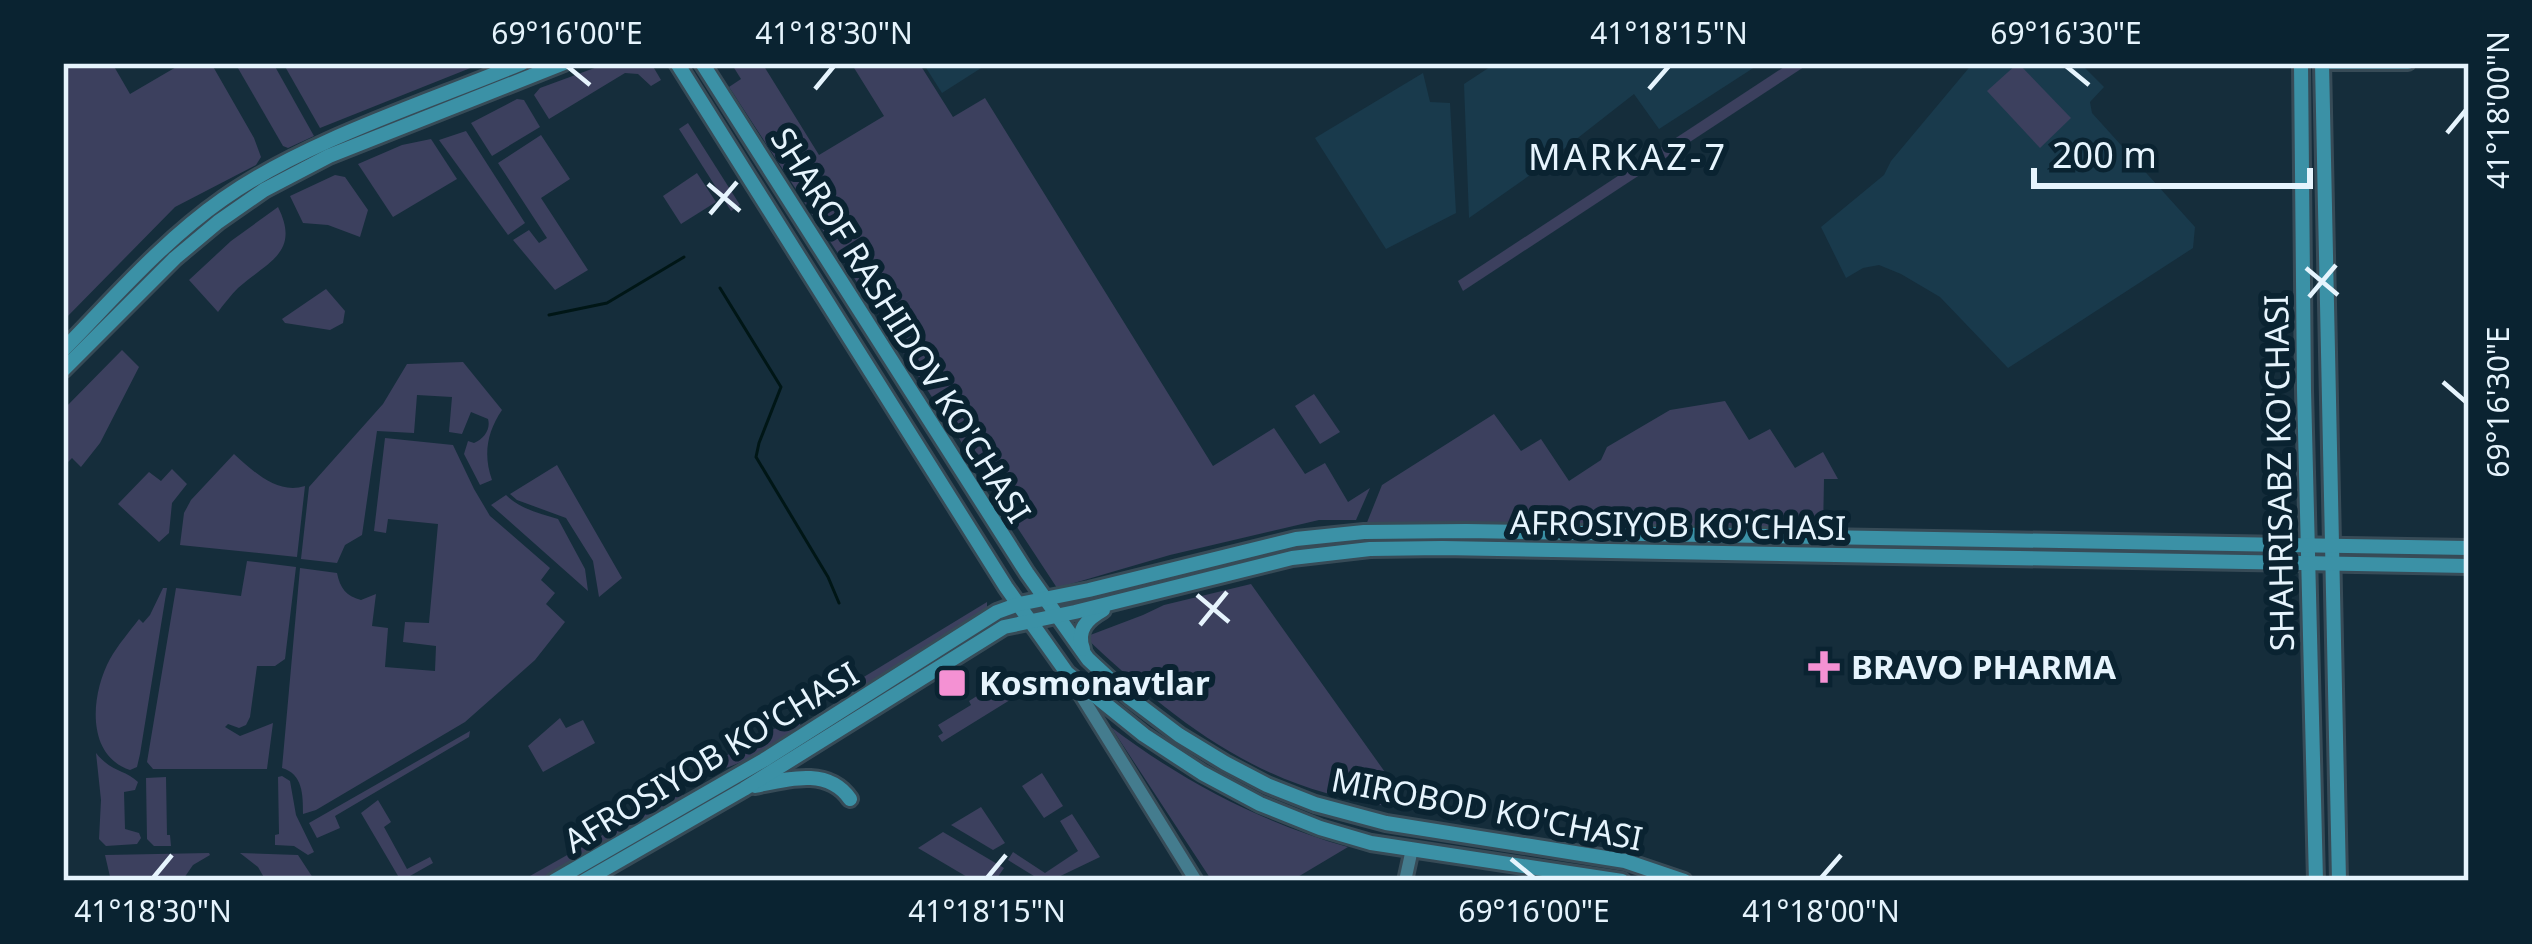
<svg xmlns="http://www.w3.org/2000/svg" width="2532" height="944" viewBox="0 0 2532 944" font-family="'Noto Sans',sans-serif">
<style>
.built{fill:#193a4c}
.green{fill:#3c405e}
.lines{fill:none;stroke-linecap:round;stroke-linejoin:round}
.stream{stroke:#001616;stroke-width:3}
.secondary-casing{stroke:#374b57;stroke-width:18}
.primary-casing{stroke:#374b57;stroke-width:20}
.secondary{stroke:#447c8e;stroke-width:12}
.primary{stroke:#3b91a6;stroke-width:14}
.ticks{fill:none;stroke:#e6f4fd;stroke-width:4.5}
.poi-dot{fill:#f491d3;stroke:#0a2331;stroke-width:4.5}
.labels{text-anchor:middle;stroke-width:12;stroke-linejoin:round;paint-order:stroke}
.street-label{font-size:33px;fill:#e6f4fd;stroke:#0a2331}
.poi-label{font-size:33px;font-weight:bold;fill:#e6f4fd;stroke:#0a2331;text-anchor:start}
.neighbourhood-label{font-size:36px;letter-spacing:3px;fill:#e6f4fd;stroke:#0a2331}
.neatline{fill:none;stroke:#e6f4fd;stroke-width:4.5}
.ticks-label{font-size:30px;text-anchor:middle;fill:#e6f4fd}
</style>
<rect width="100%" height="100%" fill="#152d3b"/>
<g class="built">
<path d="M923 63H989L942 93Z"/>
<path d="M1496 63H1761L1659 129 1634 94 1533 173 1469 218 1464 84Z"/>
<path d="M1973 63H2080L2104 87 2090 102 2092 113 2195 227 2193 248 2008 368 1940 297 1901 274 1879 265 1863 268 1846 278 1821 227 1884 175 1891 161Z"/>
<path d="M1423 73 1430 102 1450 103 1456 213 1386 249 1315 138Z"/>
</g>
<g class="green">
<path d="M63 63H112L130 94 183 63H211L254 138 261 157 256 165 175 207 63 321Z"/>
<path d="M235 63H273L314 136 288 148 283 146Z"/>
<path d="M283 63H483L320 128Z"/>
<path d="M608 63H651L661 80 651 86 638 74 625 73 549 119 534 95 540 88Z"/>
<path d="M731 63H762L819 155 884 116 851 63H919L953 117 985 98 1213 466 1274 428 1305 474 1325 463 1348 502 1370 488 1356 520H1319L1170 555 1057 588 729 87 741 79Z"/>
<path d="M1790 63H1810L1463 291 1458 281Z"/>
<path d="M2018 63 2071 118 2040 148 1987 91Z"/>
<path d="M517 99 524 100 540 127 492 156 471 123Z"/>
<path d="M688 123 740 205 731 211 679 129Z"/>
<path d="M466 131 525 223 508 235 439 140Z"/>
<path d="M541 135 570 179 541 198 588 270 555 290 513 240 529 230 539 243 547 238 498 163Z"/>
<path d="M431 139 457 179 393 217 358 164 402 145Z"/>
<path d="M697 173 716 202 681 224 663 196Z"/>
<path d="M335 175 345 177 368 210 360 237 328 225 303 223 290 196Z"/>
<path d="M278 207C301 253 267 262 238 288 231 295 224 304 218 312L189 280 231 241Z"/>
<path d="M326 289 345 311 343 323 330 330 285 323 282 319Z"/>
<path d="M122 350 139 367 100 443 81 467 72 458 63 467V410Z"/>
<path d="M463 362 502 410C487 432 483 455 492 480L480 485 464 454 468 441 474 443C484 439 491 429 488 419L471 412 462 434 449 432 452 397 417 395 414 433 377 431 362 535 345 545 337 563 301 559 309 487 383 404 407 364Z"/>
<path d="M1314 394 1340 432 1320 444 1295 406Z"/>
<path d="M1725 401 1749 440 1770 429 1795 468 1823 452 1838 479H1824L1823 532 1366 525 1382 485 1494 414 1521 451 1541 439 1569 481 1601 460 1607 447 1670 410Z"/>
<path d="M385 438 453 445 474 489 490 516 550 568 541 580 555 593 546 604 565 622 535 660 465 722 316 810 303 814C303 795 303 774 282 768L300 568 337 573C340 588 346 596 361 600L376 594 372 626 388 628 385 667 435 671 436 646 403 642 405 622 429 623 438 524 388 519 386 533 374 531Z"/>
<path d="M234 454C253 471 277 495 305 486L297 557 180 545 184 513 191 500Z"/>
<path d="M557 465 622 578 599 597 593 561 566 518 517 500 510 494Z"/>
<path d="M172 469 187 484 172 503 169 533 159 542 118 504 149 472 161 481Z"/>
<path d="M506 495C520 509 539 513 558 519L585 569 588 591 491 505Z"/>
<path d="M247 561 296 567 285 659 275 666H257L250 717 246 725 239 728 228 724 225 727 240 736 273 723 267 769H153L147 762 176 588 241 596Z"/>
<path d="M1251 584 1402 796 1398 805 1390 807C1368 802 1347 799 1326 793 1231 767 1155 703 1085 637L1143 615 1164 605Z"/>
<path d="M163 588H167L140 754 137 767 130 770C85 755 91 694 110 659 118 645 129 632 139 619L143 623 150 615Z"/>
<path d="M987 602V612L849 696 844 689Z"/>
<path d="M999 682 1010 700 942 742 938 736 943 733 938 725 971 705 969 701Z"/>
<path d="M560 718 566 728 583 720 595 743 543 772 528 746Z"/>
<path d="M790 720 799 722 801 726C769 745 731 777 693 771L715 762Z"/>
<path d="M1111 727C1182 781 1262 823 1348 847L1291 881H1212Z"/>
<path d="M470 731 469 737 335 816 340 828 317 838 309 823Z"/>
<path d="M96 753C111 772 124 769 138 782L135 790 124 792 125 829 139 833 141 838 137 844 106 846 99 839 101 800Z"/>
<path d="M1042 773 1063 806 1044 818 1022 786Z"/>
<path d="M282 776 290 781 296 815 314 852 308 855 294 846 275 845V835L279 834 278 777Z"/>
<path d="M166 777 167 835H170L171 846H154L147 839 146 778Z"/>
<path d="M681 791 685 798 539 881H521Z"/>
<path d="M378 800 391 822 384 827 407 869 430 857 433 863 401 881 361 813Z"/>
<path d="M981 807 1005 843 993 850 951 825Z"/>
<path d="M1072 814 1100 857 1050 881H1042L1008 860 1013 852 1045 873 1078 851 1060 821Z"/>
<path d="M943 832 1004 868 995 881H974L918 848Z"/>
<path d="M209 853 210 855 193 865 182 881H111L105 855Z"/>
<path d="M240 853 298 855 315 881H266L258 867Z"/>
</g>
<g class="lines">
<g class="stream">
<path d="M720 288 781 387 759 443 756 457 828 577 839 603"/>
<path d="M549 315 607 303 684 257"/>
</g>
<defs>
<g id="secondary">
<path d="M2320 63H2408"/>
<path d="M1071 679 1196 881"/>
<path d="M1405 881 1412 849"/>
</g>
<g id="primary">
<path d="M677 63 1006 587 1067 673 1144 735 1202 773 1260 804 1320 828 1371 843 1622 881"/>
<path d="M702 63 1027 573 1088 659 1130 698 1179 735 1225 763 1267 785 1315 804 1386 823 1625 861 1684 881"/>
<path d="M2301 63 2304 390 2316 881"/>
<path d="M2322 63 2339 881"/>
<path d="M63 350C114 298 163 241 223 199 307 140 426 103 522 63"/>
<path d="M63 370 175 258 218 222 264 190 329 156 564 63"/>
<path d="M1083 649C1076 630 1087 619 1103 610"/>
<path d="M755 786C788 779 828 767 850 799"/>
<path d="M554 881 764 760 997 612 1019 604 1089 590 1296 539 1364 532 1466 531 2469 548"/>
<path d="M584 881 744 789 1004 627 1075 612 1292 558 1370 549 1442 548 2469 566"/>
</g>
</defs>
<use href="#secondary" class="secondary-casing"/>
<use href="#primary" class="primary-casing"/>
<use href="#secondary" class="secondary"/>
<use href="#primary" class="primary"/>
</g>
<path class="ticks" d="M567 66 590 85M2066 66 2089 85M815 89 834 66M1649 89 1669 66M2447 133 2466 110M708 184 740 211M710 214 737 182M2306 268 2338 295M2309 297 2336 265M2443 382 2466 402M1197 595 1229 622M1200 625 1227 592M1511 859 1534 878M153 878 172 855M987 878 1006 855M1821 878 1841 855"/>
<g class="poi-dot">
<path d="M1818 649h12v12h12v12h-12v12h-12v-12h-12v-12h12z"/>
<rect x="937" y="668" width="30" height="30" rx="6"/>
</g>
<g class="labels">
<g class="street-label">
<text transform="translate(901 325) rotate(58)" y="12">SHAROF RASHIDOV KO'CHASI</text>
<text transform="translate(2279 473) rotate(-91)" y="12">SHAHRISABZ KO'CHASI</text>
<text transform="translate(1678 525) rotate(1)" y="12">AFROSIYOB KO'CHASI</text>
<text transform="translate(711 757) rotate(-31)" y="12">AFROSIYOB KO'CHASI</text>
<text transform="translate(1487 809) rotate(11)" y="12">MIROBOD KO'CHASI</text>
</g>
<g class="poi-label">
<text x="1851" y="679">BRAVO PHARMA</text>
<text x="979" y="695">Kosmonavtlar</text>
</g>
<g class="neighbourhood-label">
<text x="1628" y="170">MARKAZ-7</text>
</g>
</g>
<rect width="2532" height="944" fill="none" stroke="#0a2331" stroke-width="132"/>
<path d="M2034 168v18h276v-18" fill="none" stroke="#e6f4fd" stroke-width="6"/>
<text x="2052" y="168" font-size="36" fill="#e6f4fd" stroke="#0a2331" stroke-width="9" paint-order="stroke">200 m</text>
<rect x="66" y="66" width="2400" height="812" class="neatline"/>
<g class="ticks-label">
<text x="567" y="44">69°16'00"E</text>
<text x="834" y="44">41°18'30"N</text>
<text x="1669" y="44">41°18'15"N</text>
<text x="2066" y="44">69°16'30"E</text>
<text transform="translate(2499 110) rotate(-90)" y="10">41°18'00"N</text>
<text transform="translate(2499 402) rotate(-90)" y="10">69°16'30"E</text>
<text x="153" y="922">41°18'30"N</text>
<text x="987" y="922">41°18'15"N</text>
<text x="1534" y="922">69°16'00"E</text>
<text x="1821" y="922">41°18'00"N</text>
</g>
</svg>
